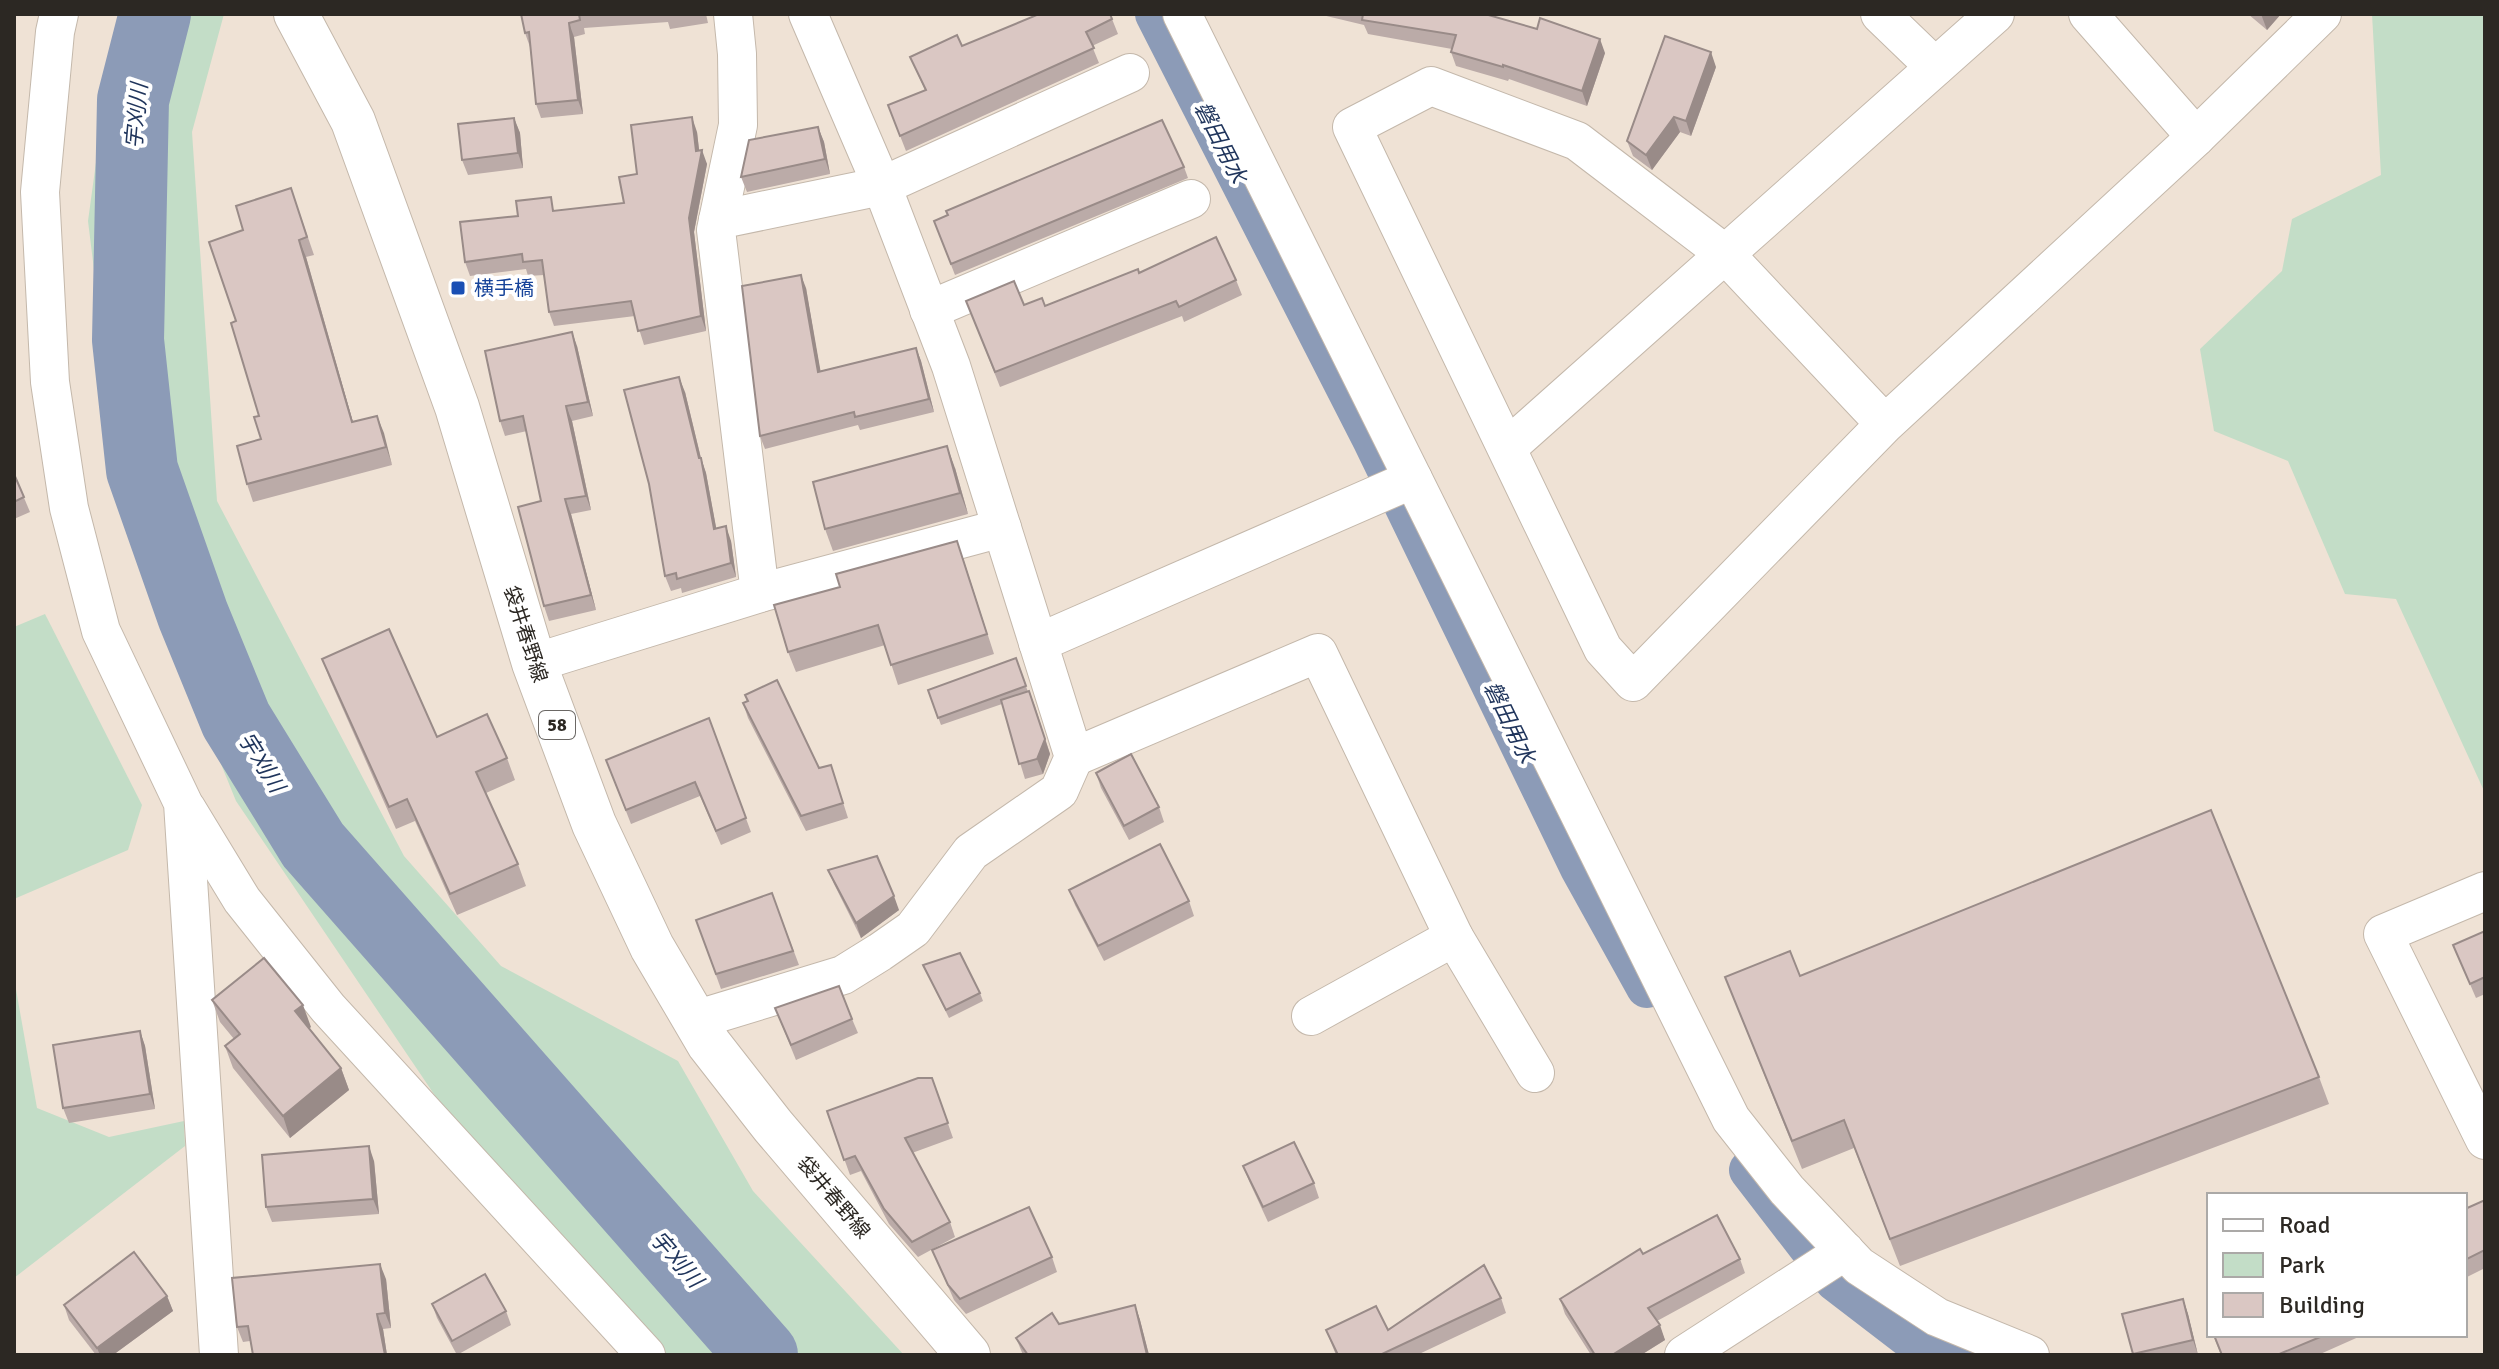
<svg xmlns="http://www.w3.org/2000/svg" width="2499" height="1369" viewBox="0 0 2499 1369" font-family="Signika,'Noto Sans JP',sans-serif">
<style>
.green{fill:#c3ddc7}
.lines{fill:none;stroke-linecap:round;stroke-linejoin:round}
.canal{stroke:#8c9bb7;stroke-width:42}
.river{stroke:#8c9bb7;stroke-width:72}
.minor-casing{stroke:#c4b8ab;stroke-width:40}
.primary-casing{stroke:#c4b8ab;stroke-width:46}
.minor{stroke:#fff;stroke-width:38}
.primary{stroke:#fff;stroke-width:44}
.wall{fill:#bbaba8}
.shaded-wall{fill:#998b88}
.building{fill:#dac7c3;stroke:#998b88;stroke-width:2}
.transit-dot{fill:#1a4fb4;stroke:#fff;stroke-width:3}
.labels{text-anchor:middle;stroke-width:8;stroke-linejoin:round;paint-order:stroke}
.shield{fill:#fff;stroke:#6b6865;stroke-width:2}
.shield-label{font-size:18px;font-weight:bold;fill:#2c2823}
.transit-label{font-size:20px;fill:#164399;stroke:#fff;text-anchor:start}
.street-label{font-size:20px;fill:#2c2823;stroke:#fff}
.water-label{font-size:22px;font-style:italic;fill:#20355c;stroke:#fff}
</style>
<rect width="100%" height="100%" fill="#efe2d5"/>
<g class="green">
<path d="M121 14H224L192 132 217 501 404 856 501 966 678 1061 753 1191 904 1355H655L442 1106 236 801 126 530 88 221 110 60Z"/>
<path d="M2372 14H2485V793L2396 599 2345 594 2288 461 2214 431 2200 349 2282 271 2292 219 2381 175Z"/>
<path d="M45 614 142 805 128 850 14 899V627Z"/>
<path d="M14 978 37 1108 109 1137 184 1121 185 1146 14 1278Z"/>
</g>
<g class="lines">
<g class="canal">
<path d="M1156 14 1373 439 1581 868 1647 987"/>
<path d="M1750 1170 1835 1280 1908 1336 1956 1355"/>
</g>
<path class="river" d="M155 14 133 100 128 340 142 470 193 615 236 720 313 845 762 1355"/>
<defs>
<g id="minor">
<path d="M59 14 55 32 40 192 50 382 69 508 101 631 183 803 219 1355"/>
<path d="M733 14 737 54 738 125 716 230 760 593"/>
<path d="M1182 14 1731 1119 1787 1190 1859 1266 1937 1317 2030 1355"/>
<path d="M1880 14 1935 67"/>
<path d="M2088 14 2196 137 2322 14"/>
<path d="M718 220 882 186 1130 73"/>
<path d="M929 310 1191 199"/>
<path d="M1885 424 1724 253 1577 141 1431 86 1352 127 1603 649 1633 682 1885 424 2196 137"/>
<path d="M1507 448 1995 14"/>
<path d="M1038 643 1413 479"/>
<path d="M534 663 760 593 1002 528"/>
<path d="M1074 757 1318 653 1454 937 1535 1073"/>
<path d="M186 808 242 900 328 1008 646 1355"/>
<path d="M2485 891 2383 934 2485 1140"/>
<path d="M1311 1016 1454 937"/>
<path d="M695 1020 843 975 880 952 913 929 971 852 1059 791 1074 757 951 366 882 186 808 14"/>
<path d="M1684 1355 1845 1251"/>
</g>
<path id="primary" d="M296 14 353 121 457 407 534 663 594 824 652 947 709 1044 773 1126 968 1355"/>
</defs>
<use href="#minor" class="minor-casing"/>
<use href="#primary" class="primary-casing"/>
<use href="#minor" class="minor"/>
<use href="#primary" class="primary"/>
</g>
<g class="wall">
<path d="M521 14H706L708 23 670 29 668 22 584 28 585 34 574 37 583 114 541 118 536 104 530 47 525 33Z"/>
<path d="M1035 14H1110L1118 34 1092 46 1099 63 906 151 888 105 925 90 910 57 962 46 1036 16Z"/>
<path d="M1318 14H1485L1605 53 1587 106 1509 79 1508 81 1456 66 1451 52 1452 49 1368 34 1364 25Z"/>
<path d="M2248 14H2281L2267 30Z"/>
<path d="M1716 67 1691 136 1680 132 1652 170 1633 156 1627 141Z"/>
<path d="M514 118 520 133 523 168 468 175 462 160Z"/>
<path d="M818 127 824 142 830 174 747 192 741 177Z"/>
<path d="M697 132 699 150 707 164 694 232 706 331 644 345 635 316 554 326 549 312 544 275 528 276 526 269 470 276 465 262 556 211 624 203 637 174Z"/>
<path d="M1184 167 1188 178 955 275 934 221Z"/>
<path d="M291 188 314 255 306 257 353 422 377 416 392 465 253 502 247 484 261 439 259 416 236 321 243 230Z"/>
<path d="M1139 273 1236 280 1242 295 1184 322 1182 316 1000 387 972 316 1024 305 1045 306Z"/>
<path d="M806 288 820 371 916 348 921 361 934 412 860 430 858 425 765 449 760 436Z"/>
<path d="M577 346 593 416 572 421 591 510 571 514 596 610 549 621 544 606 541 501 527 431 505 436 500 421Z"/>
<path d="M685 392 701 458 706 473 716 528 731 541 736 577 682 593 681 588 671 591 665 576Z"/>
<path d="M955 468 968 514 833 551 825 529Z"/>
<path d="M14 474 30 512 14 519Z"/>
<path d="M964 561 994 654 898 685 885 645 796 672 788 652Z"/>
<path d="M1016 658 1028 692 1029 691 1035 706 1050 754 1043 774 1025 779 1002 704 941 725 928 690Z"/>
<path d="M322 659 437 737 507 758 515 780 486 793 518 864 526 886 457 915 415 821 396 829 330 680Z"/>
<path d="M745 695 819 768 831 765 848 818 806 831 748 718 743 703 747 701Z"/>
<path d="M709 718 751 832 721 845 700 796 631 824 606 760Z"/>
<path d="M1096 773 1159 807 1164 822 1129 840 1101 788Z"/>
<path d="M828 870 899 910 861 938 834 884Z"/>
<path d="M1069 890 1189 901 1194 916 1104 961 1075 905Z"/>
<path d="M772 893 799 965 721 989 696 920Z"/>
<path d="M2485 931V994L2476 998 2453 945Z"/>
<path d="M923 965 980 993 983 1001 949 1018Z"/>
<path d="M1800 976 2319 1077 2329 1104 1900 1266 1854 1148 1802 1169 1725 977Z"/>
<path d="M212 1000 311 1027 309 1028 341 1068 349 1090 290 1138 233 1068 225 1046 234 1039 220 1022Z"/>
<path d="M775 1008 852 1019 858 1033 796 1060Z"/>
<path d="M140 1031 145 1046 155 1109 69 1123 63 1108Z"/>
<path d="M932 1078 953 1138 912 1153 950 1222 955 1237 918 1257 889 1224 861 1171 850 1175 827 1111Z"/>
<path d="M374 1161 379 1214 272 1222 266 1207Z"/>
<path d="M1243 1166 1314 1183 1319 1198 1268 1222 1249 1181Z"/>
<path d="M2485 1200V1268L2465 1278V1209Z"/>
<path d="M932 1250 1052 1257 1057 1272 966 1314 954 1300Z"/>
<path d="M1643 1254 1740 1259 1745 1273 1657 1321 1665 1340 1641 1355H1591L1565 1314 1560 1299Z"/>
<path d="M386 1279 391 1328 383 1329 387 1355H253L250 1341 243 1342 237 1327Z"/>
<path d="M167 1296 173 1311 113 1355H96L69 1320 64 1305Z"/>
<path d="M1501 1298 1506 1313 1417 1355H1336L1326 1330H1388Z"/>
<path d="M2183 1299 2188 1314 2198 1355H2133L2122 1314Z"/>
<path d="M432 1304 506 1311 511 1325 457 1355 437 1318Z"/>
<path d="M1135 1305 1140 1320 1149 1355H1023L1016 1338 1059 1324Z"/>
<path d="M2213 1335H2363L2318 1355H2221Z"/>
</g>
<g class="shaded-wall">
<path d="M2261 14H2281L2267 30Z"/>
<path d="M569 23 574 37 583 114 578 100Z"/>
<path d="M1600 39 1605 53 1587 106 1582 91Z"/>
<path d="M1711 52 1716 67 1691 136 1686 121Z"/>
<path d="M692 117 697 132 700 158 702 150 707 164 694 232 706 331 701 316 689 218 696 151Z"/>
<path d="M1674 117 1680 132 1652 170 1646 155Z"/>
<path d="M514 118 520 133 523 168 518 153Z"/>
<path d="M818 127 824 142 830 174 825 159Z"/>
<path d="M299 240 306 257 358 440 352 422Z"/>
<path d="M801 275 806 288 823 385 818 372Z"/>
<path d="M572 332 577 346 593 416 588 402Z"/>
<path d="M916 348 921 361 934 412 929 399Z"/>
<path d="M679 377 685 392 703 467 701 458 706 473 719 543 714 529Z"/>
<path d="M566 406 572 421 591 510 586 496Z"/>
<path d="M377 416 384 433 392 465 386 447Z"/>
<path d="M947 446 955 468 968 514 960 493Z"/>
<path d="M565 499 571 514 596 610 591 595Z"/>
<path d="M726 526 731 541 736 577 731 563Z"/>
<path d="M1029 691 1050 754 1043 774 1037 759Z"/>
<path d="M894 896 899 910 861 938 856 923Z"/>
<path d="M303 1005 311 1027 303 1033 295 1011Z"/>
<path d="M140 1031 145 1046 155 1109 150 1094Z"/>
<path d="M341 1068 349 1090 290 1138 283 1116Z"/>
<path d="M369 1146 374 1161 379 1214 373 1199Z"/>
<path d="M380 1264 386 1279 391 1328 385 1313Z"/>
<path d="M167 1296 173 1311 113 1355H100L97 1348Z"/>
<path d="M2183 1299 2188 1314 2198 1355 2193 1340Z"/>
<path d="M1135 1305 1140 1320 1149 1355H1147Z"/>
<path d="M377 1314 383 1329 387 1355H385Z"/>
<path d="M1660 1325 1665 1340 1641 1355H1612Z"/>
</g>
<g class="building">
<path d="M521 14H586H579L580 20 569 23 578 100 536 104 529 32 525 33Z"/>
<path d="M1036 14H1110L1112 19 1086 32 1094 48 900 136 888 105 926 90 910 57 957 35 962 46 1037 15Z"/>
<path d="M1363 14H1485L1537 29 1540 18 1600 39 1582 91 1503 65V67L1451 52 1456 35 1362 20Z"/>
<path d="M1665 36 1711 52 1686 121 1674 117 1646 155 1627 141Z"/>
<path d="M692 117 696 151 702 150 689 218 701 316 638 331 631 301 549 312 542 260 523 262 522 254 465 262 460 222 518 216 516 201 551 197 553 211 624 203 619 177 637 174 631 125Z"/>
<path d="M514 118 518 153 462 160 458 124Z"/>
<path d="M1162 120 1184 167 951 264 934 221 948 215 946 211Z"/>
<path d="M818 127 825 159 741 177 749 140Z"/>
<path d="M291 188 307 237 299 240 352 422 377 416 386 447 247 484 237 446 261 439 254 417 259 416 231 323 236 321 209 242 243 230 236 206Z"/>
<path d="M1216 237 1236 280 1179 307 1176 301 995 372 966 301 1014 281 1024 305 1042 298 1045 306 1138 269 1139 273Z"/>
<path d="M801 275 818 372 916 348 929 399 855 417 854 412 760 436 742 286Z"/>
<path d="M572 332 588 402 566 406 586 496 565 499 591 595 544 606 518 507 541 501 523 416 500 421 485 351Z"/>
<path d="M679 377 699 458H701L714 529 726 526 731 563 677 579 676 573 665 576 649 484 624 390Z"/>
<path d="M947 446 960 493 825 529 813 482Z"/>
<path d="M14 474 24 497 14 502Z"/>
<path d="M957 541 987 634 891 665 878 625 788 652 774 605 840 587 836 574Z"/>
<path d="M389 629 437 737 487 714 507 758 476 772 518 864 450 894 407 799 389 807 322 659Z"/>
<path d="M1016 658 1026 686 938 718 928 690Z"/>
<path d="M777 680 819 768 831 765 843 803 801 816 743 703 748 701 745 695Z"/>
<path d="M1029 691 1045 739 1037 759 1019 764 1001 700Z"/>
<path d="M709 718 746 818 716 831 695 782 626 810 606 760Z"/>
<path d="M1131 754 1159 807 1124 826 1096 773Z"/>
<path d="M2211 810 2319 1077 1890 1239 1844 1120 1792 1141 1725 977 1790 951 1800 976Z"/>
<path d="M1160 844 1189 901 1098 946 1069 890Z"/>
<path d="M877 856 894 896 856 923 828 870Z"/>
<path d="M772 893 793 951 716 974 696 920Z"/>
<path d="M2485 931V977L2470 984 2453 945Z"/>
<path d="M960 953 980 993 946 1010 923 965Z"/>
<path d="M264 958 303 1005 295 1011 341 1068 283 1116 225 1046 240 1034 212 1000Z"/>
<path d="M839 986 852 1019 791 1045 775 1008Z"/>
<path d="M140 1031 150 1094 63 1108 53 1045Z"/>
<path d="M918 1078H932L948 1123 905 1138 950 1222 912 1242 884 1209 855 1156 844 1160 827 1111Z"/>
<path d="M1294 1142 1314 1183 1263 1207 1243 1166Z"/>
<path d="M369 1146 373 1199 266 1207 262 1155Z"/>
<path d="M2485 1200V1250L2465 1260V1209Z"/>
<path d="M1029 1207 1052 1257 960 1299 948 1285 932 1250Z"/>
<path d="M1717 1215 1740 1259 1648 1308 1660 1325 1612 1355H1595L1560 1299 1640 1249 1643 1254Z"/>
<path d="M134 1252 167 1296 97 1348 64 1305Z"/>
<path d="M380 1264 385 1313 377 1314 385 1355H253L248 1326 237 1327 232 1278Z"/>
<path d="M1484 1265 1501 1298 1380 1355H1338L1326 1330 1376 1306 1388 1330Z"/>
<path d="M485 1274 506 1311 452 1341 432 1304Z"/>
<path d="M2183 1299 2193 1340 2133 1354 2122 1314Z"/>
<path d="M1135 1305 1147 1355H1028L1016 1338 1052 1313 1059 1324Z"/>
<path d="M2214 1335H2325L2277 1355H2222Z"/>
</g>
<rect class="transit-dot" x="450" y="280" width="16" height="16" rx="4"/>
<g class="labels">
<rect class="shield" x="539" y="711" width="36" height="28" rx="6"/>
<g class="shield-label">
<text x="557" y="731">58</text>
</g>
<g class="transit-label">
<text x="474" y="295">横手橋</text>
</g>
<g class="street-label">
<text transform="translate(526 634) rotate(72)" y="7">袋井春野線</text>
<text transform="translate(834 1197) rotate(50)" y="7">袋井春野線</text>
</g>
<g class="water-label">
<text transform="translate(136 116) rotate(-85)" y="8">宇刈川</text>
<text transform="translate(1221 142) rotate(63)" y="8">磐田用水</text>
<text transform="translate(1510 722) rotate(64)" y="8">磐田用水</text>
<text transform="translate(262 762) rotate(58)" y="8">宇刈川</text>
<text transform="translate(677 1259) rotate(49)" y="8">宇刈川</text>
</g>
</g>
<rect width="2499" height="1369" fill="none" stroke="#2c2823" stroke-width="32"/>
<rect x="2207" y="1193" width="260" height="144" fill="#ffffff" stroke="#aba9a7" stroke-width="2"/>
<rect x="2223" y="1219" width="40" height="12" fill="#ffffff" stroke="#aba9a7" stroke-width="2"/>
<text x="2279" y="1233" font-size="24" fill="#2c2823">Road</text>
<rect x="2223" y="1253" width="40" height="24" fill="#c3ddc7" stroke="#aba9a7" stroke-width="2"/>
<text x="2279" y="1273" font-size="24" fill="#2c2823">Park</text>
<rect x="2223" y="1293" width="40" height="24" fill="#dac7c3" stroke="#aba9a7" stroke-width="2"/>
<text x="2279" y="1313" font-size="24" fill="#2c2823">Building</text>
</svg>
